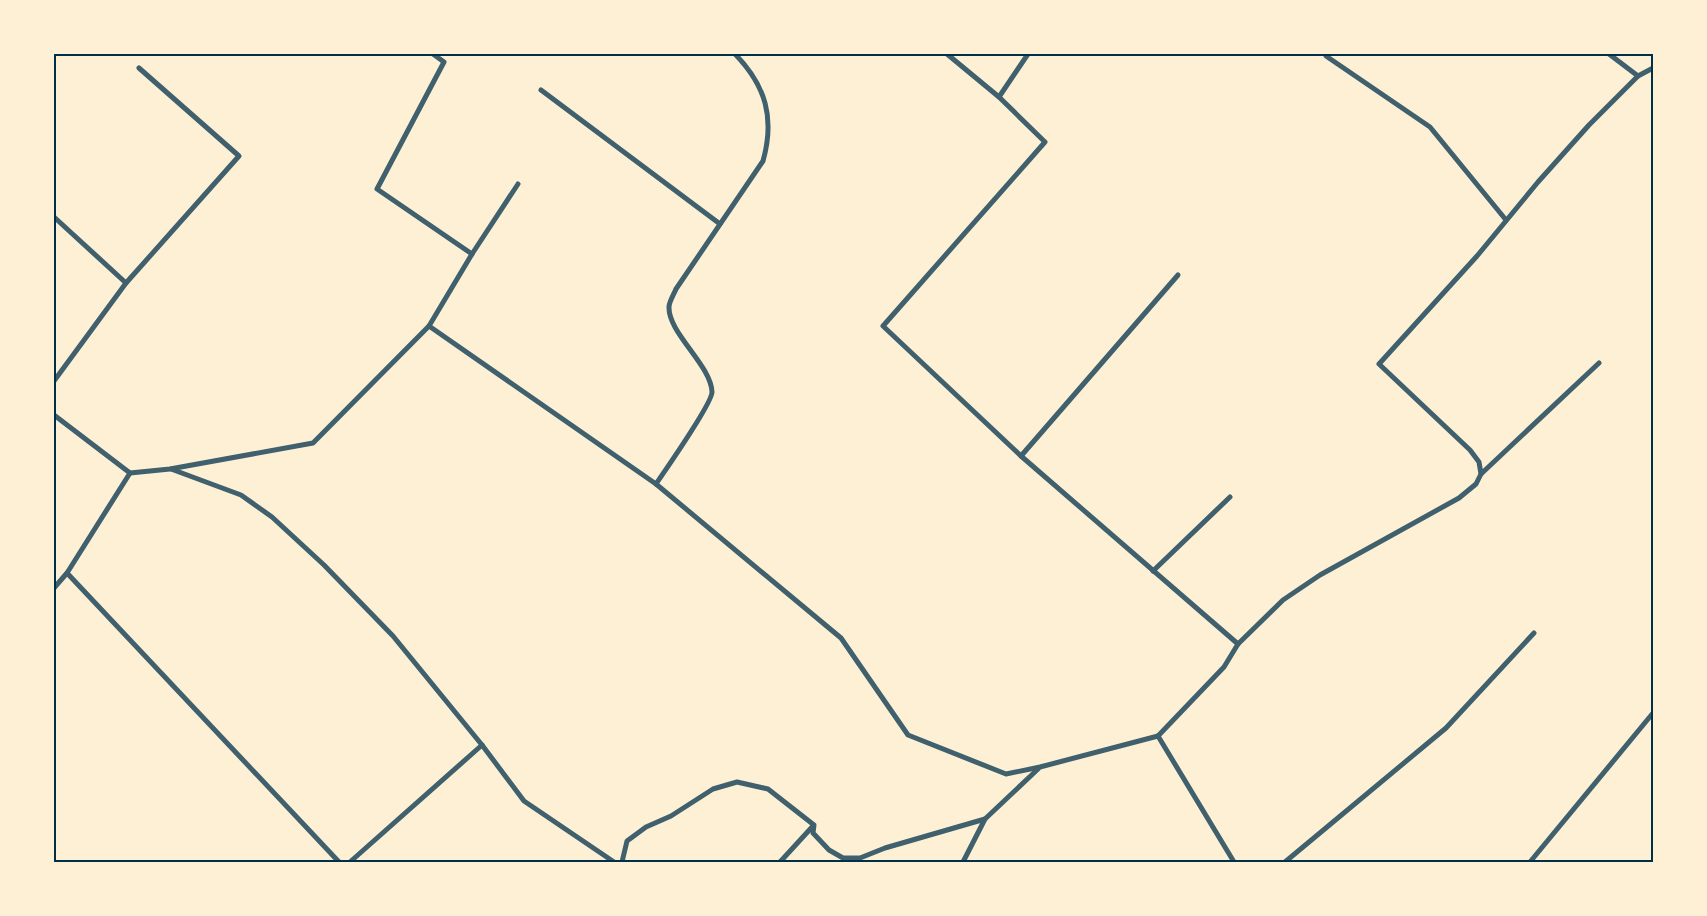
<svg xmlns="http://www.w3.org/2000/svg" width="1707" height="916" viewBox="0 0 1707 916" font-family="Quicksand,sans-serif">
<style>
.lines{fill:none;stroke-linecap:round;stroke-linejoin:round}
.minor{stroke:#3f606c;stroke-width:5}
.neatline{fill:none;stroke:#003049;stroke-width:2}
</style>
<rect width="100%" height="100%" fill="#fdf0d5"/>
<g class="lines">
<g class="minor">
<path d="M433 54 444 62 377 189 472 254"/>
<path d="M947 54 999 97 1045 142 883 326 1021 456 1238 644"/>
<path d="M1327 54 1326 56 1430 127 1506 220"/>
<path d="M1609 54 1638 76"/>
<path d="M541 90 720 224"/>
<path d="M999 97 1028 54"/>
<path d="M54 217 126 283"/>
<path d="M429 326 472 254 518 184"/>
<path d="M54 381 126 283 239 156 139 68"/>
<path d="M54 415 130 473 170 469 313 443 429 326 656 484 841 638 908 735 1006 774 1040 767 1158 736"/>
<path d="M1021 456 1178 275"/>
<path d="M171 469 241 495 272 517 324 565 393 636 482 745 524 801 614 862"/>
<path d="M1481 474 1479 462 1470 450 1379 364 1477 256 1538 182 1589 125 1638 76 1653 68"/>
<path d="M656 484C666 469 712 404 712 392 711 365 668 333 669 307 669 302 674 294 676 289L763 161C775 118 766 86 735 54"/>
<path d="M1153 571 1230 497"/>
<path d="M67 573 339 862"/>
<path d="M54 588 67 573 130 473"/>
<path d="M1158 736 1224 667 1238 644 1283 600 1320 575 1459 498 1476 484 1481 474 1599 363"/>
<path d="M1158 736 1234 862"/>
<path d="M350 862 482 745"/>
<path d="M622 862 627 841 646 827 671 816 713 789 737 782 768 789 814 825 813 833 829 850 843 858H860L885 848 985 819 1038 769"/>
<path d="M780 862 813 826"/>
<path d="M963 862 985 819"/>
<path d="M1285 862 1446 728 1534 633"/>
<path d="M1530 862 1653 713"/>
</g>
</g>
<rect width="1707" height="916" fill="none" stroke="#fdf0d5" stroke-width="110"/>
<rect x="55" y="55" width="1597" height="806" class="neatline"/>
</svg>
